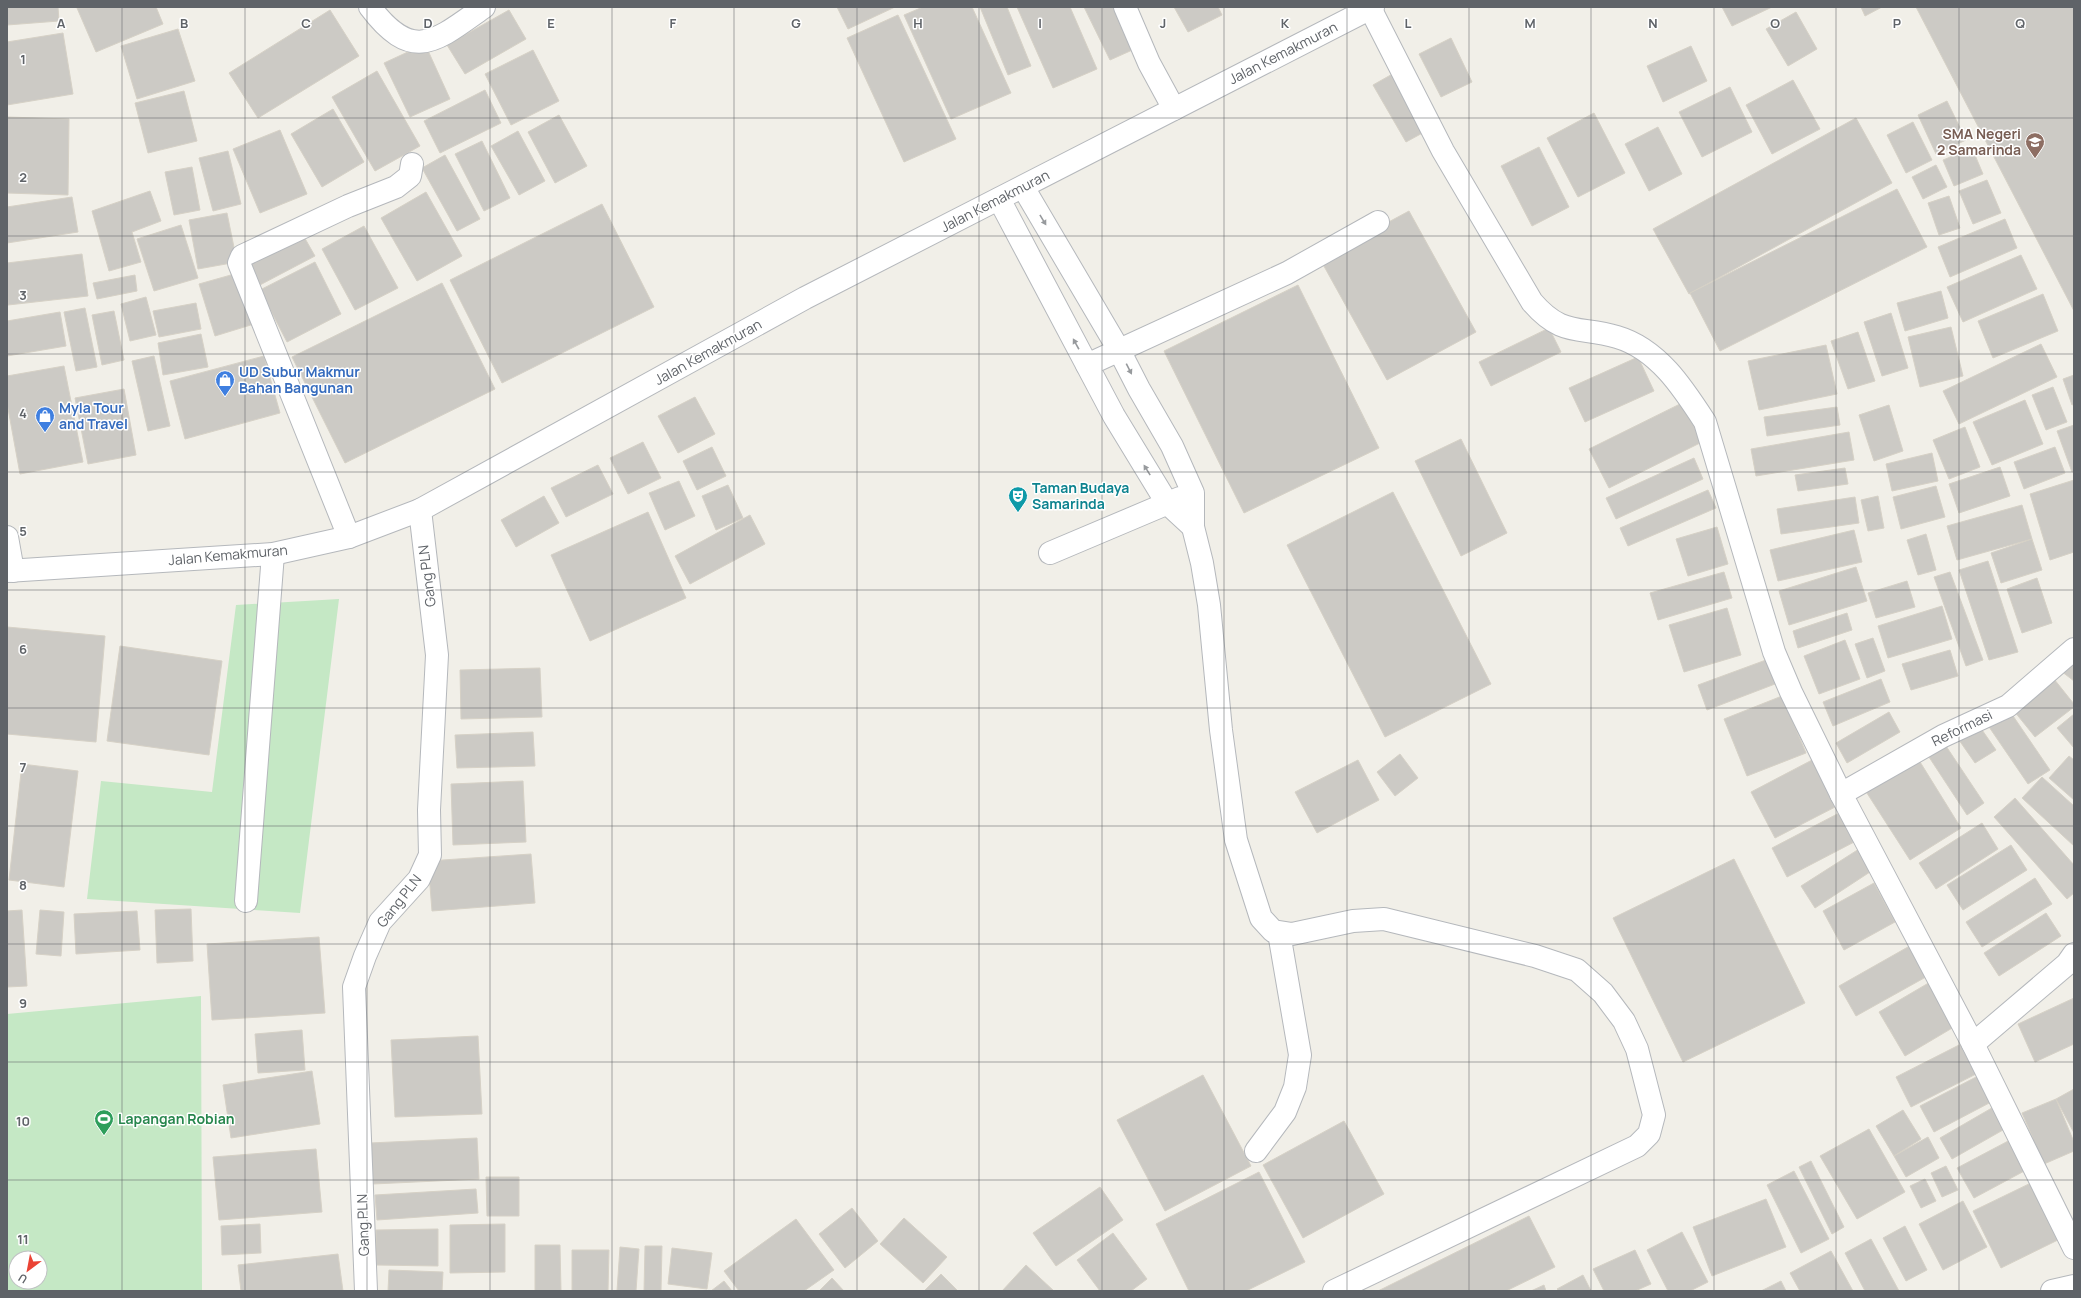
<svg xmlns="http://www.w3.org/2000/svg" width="2081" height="1298" viewBox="0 0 2081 1298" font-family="Manrope,sans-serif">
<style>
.green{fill:#c5e8c5;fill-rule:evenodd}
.building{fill:#cccac5;stroke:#d6d1c6}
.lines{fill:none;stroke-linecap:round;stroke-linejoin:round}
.minor-casing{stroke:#b5b8bc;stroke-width:24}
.minor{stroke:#fff;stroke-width:22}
.oneway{fill:#979a9d}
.grid{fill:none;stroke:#5f6368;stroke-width:1;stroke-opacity:0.55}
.labels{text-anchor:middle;stroke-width:3;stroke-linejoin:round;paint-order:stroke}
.street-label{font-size:14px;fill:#5f6368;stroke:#fff}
.education-label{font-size:14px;font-weight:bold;fill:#785e54;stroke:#fff;text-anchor:end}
.shop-label{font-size:14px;font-weight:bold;fill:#366cbe;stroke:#fff;text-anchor:start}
.culture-label{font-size:14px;font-weight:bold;fill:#0d838f;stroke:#fff;text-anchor:start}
.leisure-label{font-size:14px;font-weight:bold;fill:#27864d;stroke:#fff;text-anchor:start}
.grid-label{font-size:13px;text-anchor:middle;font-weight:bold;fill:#5f6368;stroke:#fff;stroke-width:3;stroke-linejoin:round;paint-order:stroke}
</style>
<rect width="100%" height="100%" fill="#f1efe8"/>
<g class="green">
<path d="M339 599 300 913 87 899 101 781 212 792 236 605Z"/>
<path d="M201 996 202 1291H7V1014ZM16 1258H40V1282H16Z"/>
</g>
<g class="building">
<path d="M7 7H58L59 21 7 25Z"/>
<path d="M156 7 163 24 96 52 77 8Z"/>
<path d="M837 7H895L848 29Z"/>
<path d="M923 7H972L1011 93 951 119 904 15Z"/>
<path d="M980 7H1007L1031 66 1008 75Z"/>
<path d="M1017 7H1070L1097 69 1053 88Z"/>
<path d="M1084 7H1120L1139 47 1110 60Z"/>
<path d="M1174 7H1218L1222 15 1188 32Z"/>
<path d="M1722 7H1772L1732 26Z"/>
<path d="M1861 7H1882L1865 16Z"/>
<path d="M1916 7H2074V311Z"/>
<path d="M330 10 359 56 258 118 229 73Z"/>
<path d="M509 10 526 39 465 74 447 45Z"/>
<path d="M1796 12 1817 49 1788 66 1766 29Z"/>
<path d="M898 15 956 139 904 162 847 38Z"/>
<path d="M178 29 195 81 137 99 121 46Z"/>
<path d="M63 33 73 94 7 105V42Z"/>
<path d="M1451 38 1472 82 1441 97 1419 54Z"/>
<path d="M425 44 450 99 410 117 384 63Z"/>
<path d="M1691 46 1707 81 1663 102 1647 66Z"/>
<path d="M533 50 559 101 511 125 485 74Z"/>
<path d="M377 71 420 146 375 171 332 97Z"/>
<path d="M1396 72 1428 130 1406 142 1373 85Z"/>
<path d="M1793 80 1820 129 1772 154 1746 105Z"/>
<path d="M1730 87 1752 132 1702 157 1679 112Z"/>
<path d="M485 90 501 123 440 153 424 121Z"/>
<path d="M184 91 197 141 148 153 135 103Z"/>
<path d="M1947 101 1966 140 1936 154 1918 115Z"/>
<path d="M333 109 364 162 322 187 291 134Z"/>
<path d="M1594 113 1625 173 1578 197 1547 138Z"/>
<path d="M559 115 587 166 555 183 528 132Z"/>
<path d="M7 117 69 119 68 195 7 193Z"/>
<path d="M1856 118 1892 183 1689 294 1653 229Z"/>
<path d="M1913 122 1932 160 1906 173 1887 135Z"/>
<path d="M1658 127 1682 174 1649 191 1625 144Z"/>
<path d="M280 130 307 194 260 213 233 149Z"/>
<path d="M518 131 545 181 519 195 491 146Z"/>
<path d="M482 141 510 198 484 211 455 154Z"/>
<path d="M1539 147 1569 207 1532 226 1501 166Z"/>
<path d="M1972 148 1983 174 1954 186 1943 160Z"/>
<path d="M228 151 241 204 213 211 199 158Z"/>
<path d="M445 155 480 219 457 231 422 168Z"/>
<path d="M1936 165 1947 187 1923 199 1912 177Z"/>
<path d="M192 167 200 210 174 215 165 172Z"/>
<path d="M1987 180 2001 213 1973 224 1959 191Z"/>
<path d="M1897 189 1927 247 1720 351 1690 293Z"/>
<path d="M150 191 161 221 132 232 141 262 109 271 92 211Z"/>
<path d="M426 192 462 256 417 281 381 218Z"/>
<path d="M1949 196 1960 228 1939 235 1928 203Z"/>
<path d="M72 197 78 232 7 243V207Z"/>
<path d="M602 204 654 307 502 383 450 280Z"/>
<path d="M1409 211 1476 332 1387 380 1320 259Z"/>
<path d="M227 213 237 262 198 269 189 220Z"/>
<path d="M2005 219 2017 248 1950 277 1938 247Z"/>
<path d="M181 225 198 278 154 291 137 239Z"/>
<path d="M364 226 398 288 355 310 322 249Z"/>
<path d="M303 235 315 256 258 286 247 266Z"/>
<path d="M82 254 88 296 8 305 7 263Z"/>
<path d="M2021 255 2037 289 1963 322 1947 287Z"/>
<path d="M315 262 341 314 287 342 260 290Z"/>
<path d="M238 273 254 324 215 336 199 284Z"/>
<path d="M135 275 137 291 97 299 93 283Z"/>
<path d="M442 283 495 389 345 463 292 357Z"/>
<path d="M1298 285 1379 448 1244 513 1164 351Z"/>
<path d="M1941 291 1948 318 1905 331 1897 303Z"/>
<path d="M2043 294 2058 331 1993 358 1978 321Z"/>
<path d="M146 297 156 335 130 341 121 304Z"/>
<path d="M196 303 201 329 159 337 153 311Z"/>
<path d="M85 308 97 367 76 371 64 312Z"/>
<path d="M114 311 124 360 102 365 92 315Z"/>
<path d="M60 312 66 346 7 356V321Z"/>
<path d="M1891 313 1908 368 1882 376 1864 322Z"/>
<path d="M1951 327 1963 376 1920 387 1908 337Z"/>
<path d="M1549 328 1561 352 1491 386 1479 362Z"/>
<path d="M1858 332 1875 381 1848 389 1831 341Z"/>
<path d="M201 334 208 367 163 375 158 343Z"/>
<path d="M2041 344 2057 377 1959 424 1943 391Z"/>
<path d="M1826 345 1837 394 1759 410 1748 361Z"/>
<path d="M154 356 170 426 148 431 132 361Z"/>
<path d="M264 356 280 413 185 439 170 381Z"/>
<path d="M1638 357 1654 391 1585 422 1569 388Z"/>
<path d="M64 366 83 462 20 474 7 403V376Z"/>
<path d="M2074 375V404L2072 405 2063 379Z"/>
<path d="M2053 387 2067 422 2046 430 2032 395Z"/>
<path d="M124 389 136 455 88 464 75 398Z"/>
<path d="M695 397 715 434 678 453 658 416Z"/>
<path d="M2025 400 2043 444 1992 465 1973 422Z"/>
<path d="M1682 403 1702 442 1609 488 1589 449Z"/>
<path d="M1889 405 1903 451 1874 461 1859 415Z"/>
<path d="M1837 407 1840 425 1767 436 1764 417Z"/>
<path d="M2074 425V471L2072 472 2057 431Z"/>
<path d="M1965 427 1980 467 1949 479 1933 440Z"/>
<path d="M1849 432 1854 460 1756 476 1751 449Z"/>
<path d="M1461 439 1507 533 1461 556 1415 461Z"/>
<path d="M643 442 661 478 628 494 610 458Z"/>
<path d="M712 447 726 476 697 490 683 461Z"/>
<path d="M2055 447 2065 473 2024 489 2014 462Z"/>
<path d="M1932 453 1938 481 1892 491 1886 464Z"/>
<path d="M1694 458 1703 479 1616 519 1606 498Z"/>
<path d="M598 465 613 494 566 517 551 488Z"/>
<path d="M2000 467 2010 496 1959 513 1949 484Z"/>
<path d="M1845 468 1848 484 1798 491 1795 475Z"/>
<path d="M2074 480V552L2050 560 2030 494Z"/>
<path d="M679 481 695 516 665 530 649 493Z"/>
<path d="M728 485 743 518 716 530 702 496Z"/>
<path d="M1936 486 1945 517 1901 529 1893 497Z"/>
<path d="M1708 490 1716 508 1628 546 1620 528Z"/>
<path d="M1393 492 1491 684 1385 737 1287 545Z"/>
<path d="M544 496 559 523 516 547 501 520Z"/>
<path d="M1878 496 1884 528 1868 531 1861 500Z"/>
<path d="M1855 497 1859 523 1781 534 1777 509Z"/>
<path d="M2022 505 2032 539 1957 560 1947 526Z"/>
<path d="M648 512 686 598 590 641 551 555Z"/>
<path d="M750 515 765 544 690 584 675 556Z"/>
<path d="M1717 527 1728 564 1688 576 1676 539Z"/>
<path d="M1854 530 1862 562 1778 581 1770 550Z"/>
<path d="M1926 534 1936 570 1918 575 1907 540Z"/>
<path d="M2032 539 2042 570 2001 583 1991 553Z"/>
<path d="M1988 561 2018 652 1989 660 1959 570Z"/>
<path d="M1856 567 1867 601 1789 625 1779 591Z"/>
<path d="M1724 572 1732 598 1658 620 1650 593Z"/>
<path d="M1950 572 1983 660 1966 666 1934 577Z"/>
<path d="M2037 578 2052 623 2022 633 2007 589Z"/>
<path d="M1907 581 1915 607 1876 618 1868 593Z"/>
<path d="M1942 606 1952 639 1888 658 1878 626Z"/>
<path d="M1727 608 1741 655 1684 672 1669 625Z"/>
<path d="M1847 613 1852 630 1798 648 1793 631Z"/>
<path d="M7 627 105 636 96 742 7 734Z"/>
<path d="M1873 638 1885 671 1867 678 1855 644Z"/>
<path d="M1845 640 1860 679 1819 694 1804 656Z"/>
<path d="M120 646 222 661 209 755 107 741Z"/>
<path d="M1950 650 1958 676 1911 690 1902 664Z"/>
<path d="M2074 656V681L2061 671Z"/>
<path d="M1766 660 1775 684 1707 710 1698 685Z"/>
<path d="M540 668 542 717 461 719 460 670Z"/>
<path d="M2050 674 2074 704V707L2035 737 2010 706Z"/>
<path d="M1881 679 1890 702 1833 726 1823 702Z"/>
<path d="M1782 696 1806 753 1747 776 1724 719Z"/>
<path d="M2009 710 2050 770 2028 784 1987 724Z"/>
<path d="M1889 712 1900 732 1847 763 1836 743Z"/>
<path d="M2074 714V748L2057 728Z"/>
<path d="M1980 727 1996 750 1975 763 1959 740Z"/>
<path d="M533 732 535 766 457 768 455 735Z"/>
<path d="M1944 743 1984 803 1967 815 1927 754Z"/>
<path d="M1400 754 1418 778 1395 796 1377 772Z"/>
<path d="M2069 756 2074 760V800L2049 778Z"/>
<path d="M1917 757 1961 828 1910 860 1865 790Z"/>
<path d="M1814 759 1839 805 1775 838 1751 792Z"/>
<path d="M1358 760 1379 800 1317 833 1295 792Z"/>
<path d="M22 764 78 771 64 887 9 880Z"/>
<path d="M2042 777 2074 806V846L2022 798Z"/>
<path d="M523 781 526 842 453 845 451 784Z"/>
<path d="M2015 798 2074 865V893L2067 899 1994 817Z"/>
<path d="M1843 811 1858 840 1787 877 1772 848Z"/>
<path d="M1982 823 1998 849 1936 889 1919 863Z"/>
<path d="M2011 845 2027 870 1963 910 1947 885Z"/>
<path d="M1859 849 1873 870 1815 908 1801 886Z"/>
<path d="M531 854 535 903 432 911 428 861Z"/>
<path d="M1734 859 1805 1003 1683 1062 1613 918Z"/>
<path d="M2035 878 2052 904 1982 947 1966 922Z"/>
<path d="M1874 883 1895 922 1844 950 1823 911Z"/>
<path d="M191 909 193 961 157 963 155 910Z"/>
<path d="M22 910 27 986 7 987V911Z"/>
<path d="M40 910 64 912 61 956 36 954Z"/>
<path d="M137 911 140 950 76 954 74 914Z"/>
<path d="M2046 913 2061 936 1999 976 1984 953Z"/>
<path d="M319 937 325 1013 212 1020 207 944Z"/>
<path d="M1915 943 1933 973 1856 1016 1839 986Z"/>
<path d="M1932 981 1959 1024 1905 1056 1879 1012Z"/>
<path d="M2074 998V1044L2035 1062 2018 1024Z"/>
<path d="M302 1030 305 1070 258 1073 255 1034Z"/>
<path d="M478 1036 482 1114 395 1117 391 1040Z"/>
<path d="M1963 1043 1978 1073 1911 1107 1896 1077Z"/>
<path d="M312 1071 320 1124 231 1138 223 1085Z"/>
<path d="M1203 1075 1251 1166 1165 1211 1117 1120Z"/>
<path d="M1980 1075 1993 1101 1934 1132 1920 1106Z"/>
<path d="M2074 1089V1133L2056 1099Z"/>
<path d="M2056 1099 2074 1142V1151L2044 1164 2022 1113Z"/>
<path d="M1997 1105 2010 1126 1952 1159 1940 1138Z"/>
<path d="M1903 1110 1921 1139 1894 1156 1876 1126Z"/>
<path d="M1344 1121 1384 1194 1303 1238 1263 1165Z"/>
<path d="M1869 1129 1905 1192 1857 1219 1820 1156Z"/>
<path d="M1928 1137 1939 1158 1906 1177 1894 1156Z"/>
<path d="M477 1138 479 1179 373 1184 370 1143Z"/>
<path d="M2012 1139 2028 1169 1974 1198 1957 1168Z"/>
<path d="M316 1149 322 1212 219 1220 213 1157Z"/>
<path d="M1811 1161 1844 1227 1832 1234 1799 1167Z"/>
<path d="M1946 1166 1958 1190 1942 1197 1931 1173Z"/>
<path d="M1794 1171 1829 1239 1801 1253 1767 1185Z"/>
<path d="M1259 1172 1305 1262 1246 1291H1189L1156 1224Z"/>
<path d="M486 1177H519V1216H487Z"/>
<path d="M1925 1179 1936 1201 1921 1208 1910 1186Z"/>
<path d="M2037 1180 2064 1237 2001 1268 1973 1211Z"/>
<path d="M1100 1187 1123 1220 1056 1266 1033 1233Z"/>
<path d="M476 1189 478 1213 377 1220 375 1195Z"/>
<path d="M1766 1199 1786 1247 1712 1276 1693 1227Z"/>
<path d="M1963 1201 1987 1247 1943 1270 1919 1224Z"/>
<path d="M852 1208 878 1241 845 1268 819 1234Z"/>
<path d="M1529 1216 1555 1267 1506 1291H1378Z"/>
<path d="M904 1218 947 1257 923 1283 880 1244Z"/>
<path d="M796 1219 834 1270 804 1291H739L724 1271Z"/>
<path d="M260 1224 261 1253 222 1255 221 1226Z"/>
<path d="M505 1224V1272L450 1273V1225Z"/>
<path d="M1905 1226 1927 1270 1906 1281 1883 1238Z"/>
<path d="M438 1229V1266L376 1265V1230Z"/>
<path d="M1682 1232 1708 1282 1690 1291H1668L1647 1250Z"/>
<path d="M1113 1233 1147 1279 1131 1291H1100L1077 1260Z"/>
<path d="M1871 1239 1899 1291H1865L1845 1253Z"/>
<path d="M535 1245H560L561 1291H535Z"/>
<path d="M645 1246H662L661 1291H644Z"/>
<path d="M620 1247 639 1249 636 1291H617Z"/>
<path d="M672 1248 712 1253 707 1289 668 1284Z"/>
<path d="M572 1250H609L608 1291H572Z"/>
<path d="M1635 1250 1651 1284 1635 1291H1604L1593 1269Z"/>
<path d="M1831 1251 1853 1291H1800L1790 1273Z"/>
<path d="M338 1254 343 1291H241L238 1265Z"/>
<path d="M1026 1265 1054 1291H1002Z"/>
<path d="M389 1270 443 1272 442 1291H388Z"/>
<path d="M941 1274 958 1291H924Z"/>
<path d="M1583 1275 1591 1291H1559L1557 1289Z"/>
<path d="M832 1278 844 1291H819Z"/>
<path d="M724 1281 732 1291H711Z"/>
<path d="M1781 1281 1786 1291H1761Z"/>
<path d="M1544 1285 1546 1291H1531Z"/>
</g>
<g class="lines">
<defs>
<g id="minor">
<path d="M370 7C413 64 436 41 484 7"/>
<path d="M1125 7 1149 63 1174 109"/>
<path d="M1370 8 1443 151 1532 302C1562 337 1579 326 1617 337 1658 349 1683 388 1705 422L1774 652 1791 692 1841 794 1973 1044 2074 1248"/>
<path d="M1023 187 1119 350 1139 389 1172 446 1193 493V527L1202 563 1209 605 1221 730 1236 840 1261 918 1273 931 1292 934 1353 921 1384 919 1535 956 1577 970 1603 993 1624 1021 1637 1049 1654 1115 1649 1134 1637 1146 1334 1291"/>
<path d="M999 199 1114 416 1167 503 1193 527"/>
<path d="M1087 365 1287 273 1378 222"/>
<path d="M7 537 13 571"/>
<path d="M349 537 239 263 242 256 348 206 396 187 410 176 412 164"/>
<path d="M1050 553 1180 498"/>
<path d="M7 571 273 554 349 537 420 510 805 298 1373 7"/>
<path d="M1841 794 1943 736 2008 706 2074 649"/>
<path d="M246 901 273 554"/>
<path d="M1973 1044 2067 964 2074 954"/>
<path d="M1256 1151 1285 1112 1295 1087 1300 1055 1279 933"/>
<path d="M366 1291 354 987 365 956 380 922 419 879 430 855 429 810 437 655 420 510"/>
<path d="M2052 1291 2074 1286"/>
</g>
</defs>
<use href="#minor" class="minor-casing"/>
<use href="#minor" class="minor"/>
</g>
<defs><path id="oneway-solid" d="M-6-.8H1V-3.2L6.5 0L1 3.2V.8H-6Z"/></defs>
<g class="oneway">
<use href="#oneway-solid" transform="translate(1043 220) rotate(59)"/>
<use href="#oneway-solid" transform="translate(1076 344) rotate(-119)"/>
<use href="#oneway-solid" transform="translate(1129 369) rotate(63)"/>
<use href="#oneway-solid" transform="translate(1147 470) rotate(-122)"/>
</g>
<path class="grid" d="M122 7V1291M245 7V1291M367 7V1291M490 7V1291M612 7V1291M734 7V1291M857 7V1291M979 7V1291M1102 7V1291M1224 7V1291M1347 7V1291M1469 7V1291M1591 7V1291M1714 7V1291M1836 7V1291M1959 7V1291M7 118H2074M7 236H2074M7 354H2074M7 472H2074M7 590H2074M7 708H2074M7 826H2074M7 944H2074M7 1062H2074M7 1180H2074"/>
<defs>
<symbol id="school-pin" viewBox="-11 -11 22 30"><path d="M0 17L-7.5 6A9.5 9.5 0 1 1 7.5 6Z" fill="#8d6e63" stroke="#fff"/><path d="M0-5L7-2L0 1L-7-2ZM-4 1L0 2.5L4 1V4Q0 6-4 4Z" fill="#fff"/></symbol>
<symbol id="shop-pin" viewBox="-11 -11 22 30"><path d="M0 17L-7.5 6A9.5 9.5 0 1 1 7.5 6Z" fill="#3f7fe0" stroke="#fff"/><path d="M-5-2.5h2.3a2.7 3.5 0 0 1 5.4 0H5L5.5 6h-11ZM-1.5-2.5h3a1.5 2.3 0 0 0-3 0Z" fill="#fff"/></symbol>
<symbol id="theatre-pin" viewBox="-11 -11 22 30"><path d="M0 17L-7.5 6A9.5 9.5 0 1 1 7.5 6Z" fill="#0f9aa8" stroke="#fff"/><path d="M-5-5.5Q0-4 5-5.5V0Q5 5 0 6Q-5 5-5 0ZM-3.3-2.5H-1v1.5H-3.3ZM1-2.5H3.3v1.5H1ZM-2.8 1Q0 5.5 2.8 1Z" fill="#fff"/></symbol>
<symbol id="stadium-pin" viewBox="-11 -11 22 30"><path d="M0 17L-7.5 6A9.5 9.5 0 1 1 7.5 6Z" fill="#2e9e5b" stroke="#fff"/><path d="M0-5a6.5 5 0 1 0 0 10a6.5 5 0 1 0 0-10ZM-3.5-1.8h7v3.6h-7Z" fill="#fff"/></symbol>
</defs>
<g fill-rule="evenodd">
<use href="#school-pin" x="2024" y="131" width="22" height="30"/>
<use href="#shop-pin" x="214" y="369" width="22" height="30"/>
<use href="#shop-pin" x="34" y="405" width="22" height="30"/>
<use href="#theatre-pin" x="1007" y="485" width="22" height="30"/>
<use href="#stadium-pin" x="93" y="1108" width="22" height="30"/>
</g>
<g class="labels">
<g class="street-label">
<text transform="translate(1283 53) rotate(-27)" y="5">Jalan Kemakmuran</text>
<text transform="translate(995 201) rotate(-27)" y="5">Jalan Kemakmuran</text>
<text transform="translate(708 352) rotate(-29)" y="5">Jalan Kemakmuran</text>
<text transform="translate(228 555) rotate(-5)" y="5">Jalan Kemakmuran</text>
<text transform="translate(427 576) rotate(-97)" y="5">Gang PLN</text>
<text transform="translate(1962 728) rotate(-26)" y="5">Reformasi</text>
<text transform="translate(399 901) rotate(-52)" y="5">Gang PLN</text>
<text transform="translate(363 1225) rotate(-92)" y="5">Gang PLN</text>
</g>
<g class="education-label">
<text x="2021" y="139">SMA Negeri<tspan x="2021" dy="16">2 Samarinda</tspan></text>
</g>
<g class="shop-label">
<text x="239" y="377">UD Subur Makmur<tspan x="239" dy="16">Bahan Bangunan</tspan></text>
<text x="59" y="413">Myla Tour<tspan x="59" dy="16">and Travel</tspan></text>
</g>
<g class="culture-label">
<text x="1032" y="493">Taman Budaya<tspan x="1032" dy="16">Samarinda</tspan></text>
</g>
<g class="leisure-label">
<text x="118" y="1124">Lapangan Robian</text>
</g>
</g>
<g class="grid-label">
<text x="61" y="28">A</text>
<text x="184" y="28">B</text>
<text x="306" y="28">C</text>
<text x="428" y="28">D</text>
<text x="551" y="28">E</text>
<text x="673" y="28">F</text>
<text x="796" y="28">G</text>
<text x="918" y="28">H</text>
<text x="1040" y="28">I</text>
<text x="1163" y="28">J</text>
<text x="1285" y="28">K</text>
<text x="1408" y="28">L</text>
<text x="1530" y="28">M</text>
<text x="1653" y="28">N</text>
<text x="1775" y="28">O</text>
<text x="1897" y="28">P</text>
<text x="2020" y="28">Q</text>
<text x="23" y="64">1</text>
<text x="23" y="182">2</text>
<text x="23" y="300">3</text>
<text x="23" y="418">4</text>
<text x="23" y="536">5</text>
<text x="23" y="654">6</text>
<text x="23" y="772">7</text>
<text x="23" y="890">8</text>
<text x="23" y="1008">9</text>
<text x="23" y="1126">10</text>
<text x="23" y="1244">11</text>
</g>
<rect width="2081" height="1298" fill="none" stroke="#5f6368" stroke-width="16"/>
<g transform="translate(28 1270) rotate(212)"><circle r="19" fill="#ffffff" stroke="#bfc1c3"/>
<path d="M0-3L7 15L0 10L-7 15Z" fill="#ea4335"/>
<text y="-6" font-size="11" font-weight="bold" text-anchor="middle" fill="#5f6368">U</text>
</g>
</svg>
